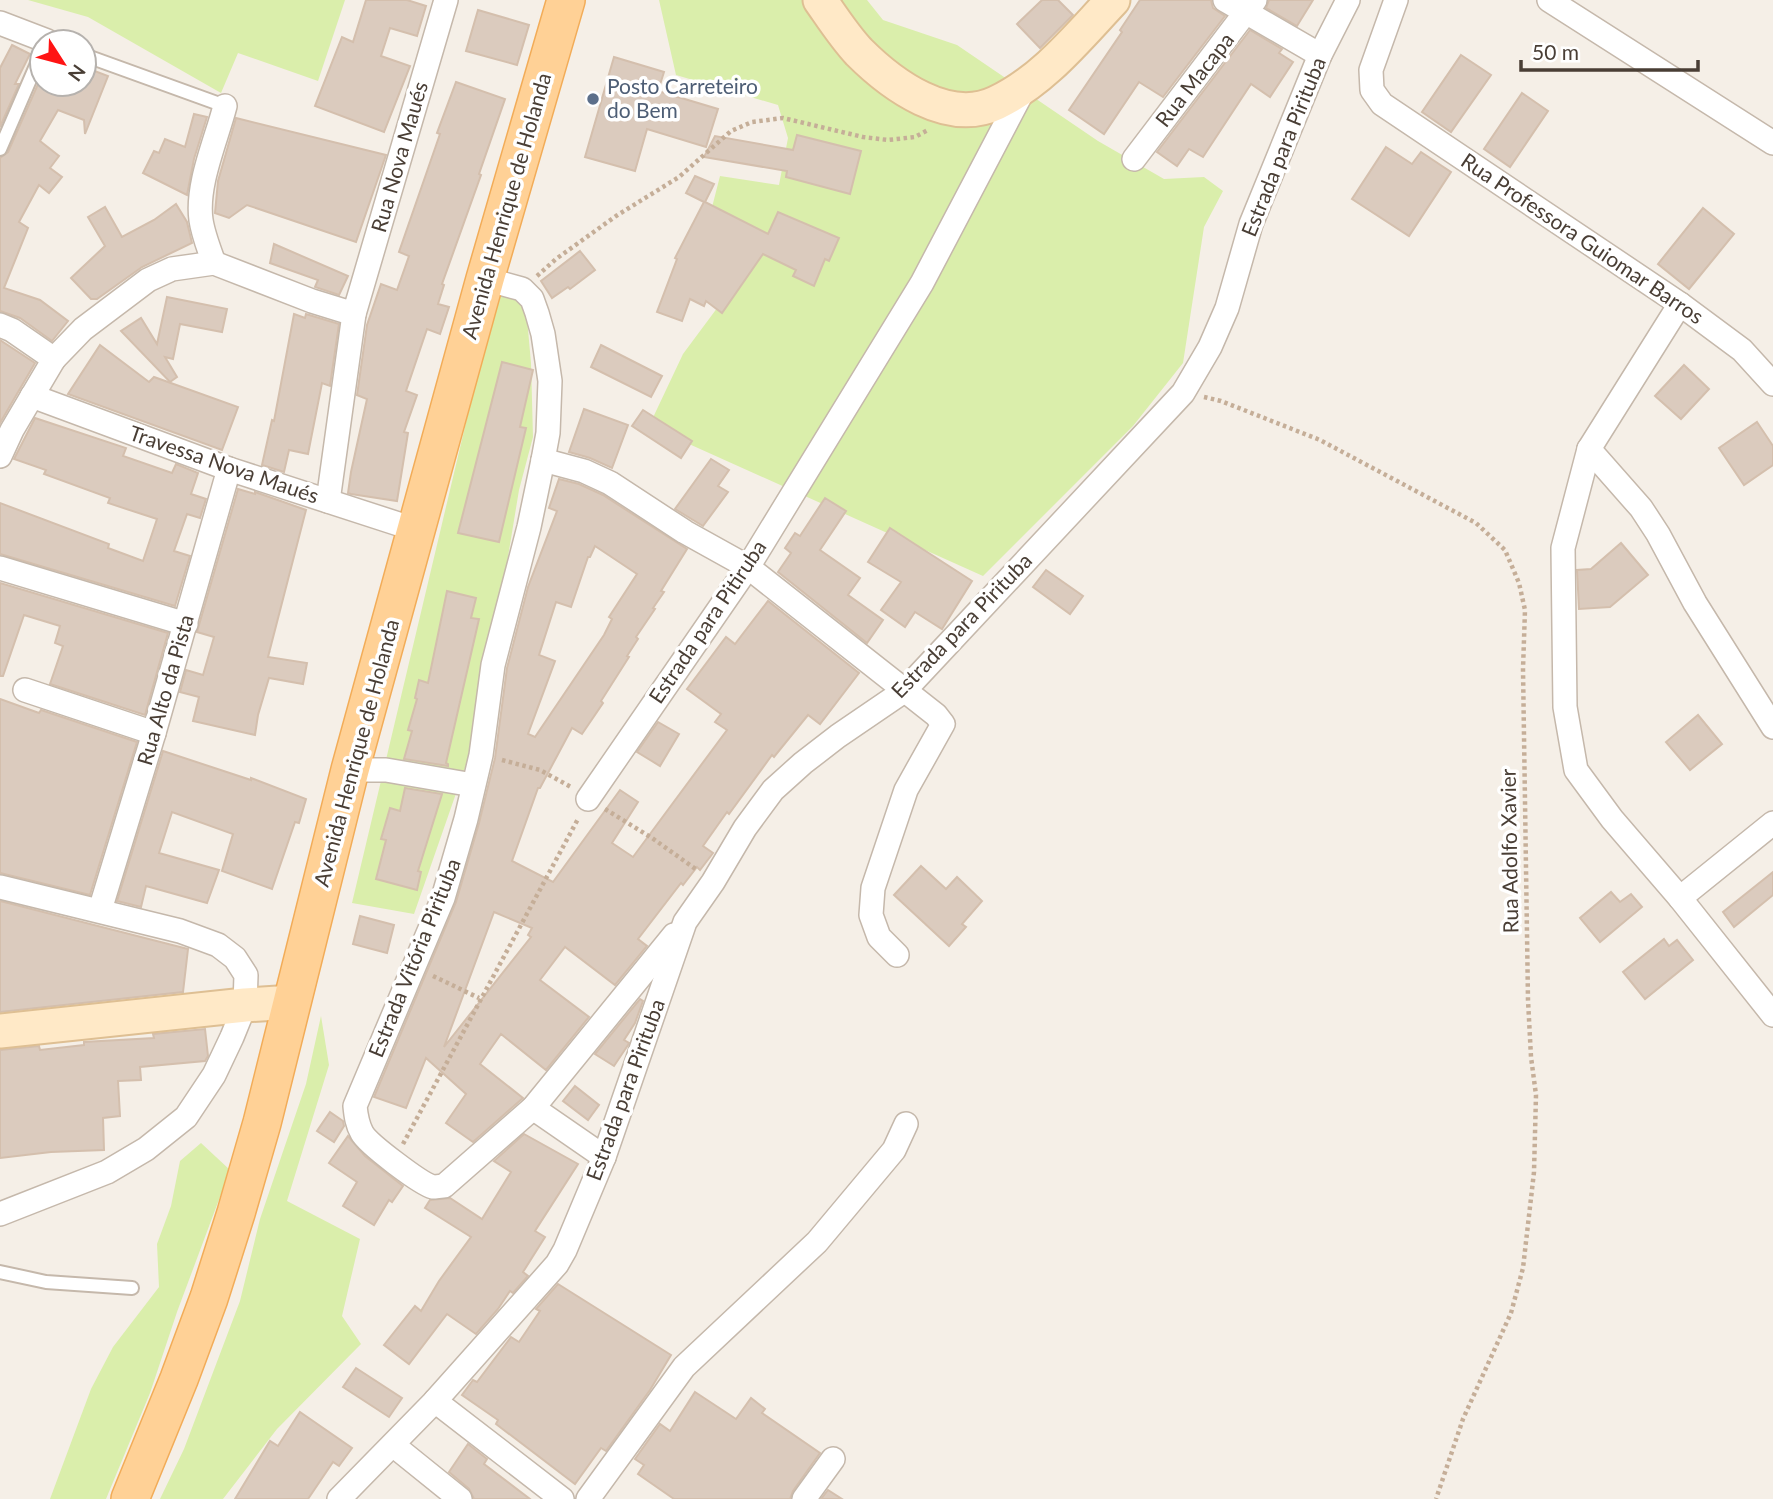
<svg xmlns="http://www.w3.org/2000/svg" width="1773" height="1499" viewBox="0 0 1773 1499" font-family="Lato,sans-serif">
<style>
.green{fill:#daeeab}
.building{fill:#dbcbbe;stroke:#d4bfad;stroke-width:2;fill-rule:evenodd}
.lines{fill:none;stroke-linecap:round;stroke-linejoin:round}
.lane-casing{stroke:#c5b8ab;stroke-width:16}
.street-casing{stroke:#c5b8ab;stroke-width:26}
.secondary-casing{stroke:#debf93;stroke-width:37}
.primary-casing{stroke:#f2ac58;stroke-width:40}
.path{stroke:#c5ae98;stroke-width:4.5;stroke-dasharray:3.5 3.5;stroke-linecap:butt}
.lane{stroke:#fff;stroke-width:12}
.street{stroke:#fff;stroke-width:23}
.secondary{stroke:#ffe9c7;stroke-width:33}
.primary{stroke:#ffd196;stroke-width:37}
.service-dot{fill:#5c6f8a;stroke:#fff;stroke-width:2.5}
.labels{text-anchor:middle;stroke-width:7;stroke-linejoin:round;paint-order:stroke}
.street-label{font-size:21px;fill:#493e35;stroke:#fff}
.service-label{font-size:21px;fill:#4e5e75;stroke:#fff;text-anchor:start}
</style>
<rect width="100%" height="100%" fill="#f5efe7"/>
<g class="green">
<path d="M28 0H345L318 81 238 53 221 93 88 17Z"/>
<path d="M659 0H867L883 20 957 45 1098 141 1164 179 1204 177 1223 191 1204 227 1183 363 1133 426 983 576 649 426 683 354 761 249 709 219 720 176 779 185 788 138 778 105 676 75Z"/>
<path d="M497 292 525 296 531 363 533 437 519 490 504 581 480 673 468 759 414 914 352 903Z"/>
<path d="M321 1016 329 1065 287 1201 360 1239 342 1316 361 1344 277 1429 223 1499H160L184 1449 240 1301 260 1219 306 1084Z"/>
<path d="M201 1143 230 1170 177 1312 150 1393 106 1499H50L91 1389 113 1347 159 1287 157 1244 171 1206 180 1161Z"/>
</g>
<g class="building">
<path d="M366 0H407L426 6 417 36 390 28 381 56 410 66 384 132 315 106 342 37 353 42Z"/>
<path d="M1042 0H1058L1073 15 1040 48 1017 24Z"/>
<path d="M1140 0H1211L1213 8 1225 16 1163 97 1139 82 1104 134 1069 110 1122 32 1120 30Z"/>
<path d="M1269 0H1313L1297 26 1266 8Z"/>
<path d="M478 10 529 25 517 65 466 51Z"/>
<path d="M1250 30 1282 49 1279 53 1293 62 1270 97 1251 84 1203 157 1189 149 1177 166 1157 152Z"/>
<path d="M12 45 30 54 15 84H19L0 127V68Z"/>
<path d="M1461 55 1491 75 1451 132 1422 112Z"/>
<path d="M614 57 664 72 658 91 718 109 706 147 647 129 635 171 585 157Z"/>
<path d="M84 67 108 76 85 134 84 120 58 110 40 141 59 156 50 168 62 177 49 193 39 185 19 222 28 228 4 288 40 300 68 321 52 341 20 318 0 311V158L8 152 38 84H84Z"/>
<path d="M456 82 505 99 479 174 481 175 442 284 444 285 438 304 449 307 440 334 427 329 406 391 417 395 404 432 408 433 397 501 351 494 348 493 351 472 367 399 357 395 367 325 381 284 397 290 409 256 399 252 440 134 437 133Z"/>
<path d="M1522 93 1548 111 1510 167 1484 149Z"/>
<path d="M194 114 207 117 194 159 187 195 143 173 154 151 159 153 165 139 185 147Z"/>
<path d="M236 118 386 155 356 242 247 205 229 218 215 213 218 181Z"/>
<path d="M797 135 861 151 850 194 786 177 787 171 704 157 715 136 793 150Z"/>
<path d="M1386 147 1412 164 1421 152 1451 172 1409 236 1352 199Z"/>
<path d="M695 176 714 184 705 202 768 234 778 212 839 238 829 261 825 259 814 286 793 276 796 270 763 254 722 313 706 301 704 306 690 299 682 321 657 312 677 259 675 258 704 202 686 193Z"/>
<path d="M176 204 187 222 192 243 142 267 97 299H91L71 278 105 246 88 217 105 207 122 237 154 220Z"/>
<path d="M1703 208 1734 234 1689 289 1658 264Z"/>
<path d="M274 244 348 276 339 295 315 287 318 280 270 263Z"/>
<path d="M580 251 595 270 570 289 568 287 552 298 541 281Z"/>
<path d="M167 297 227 309 222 332 180 324 173 359 165 357 177 377 170 382 121 331 141 318 157 344Z"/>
<path d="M294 314 305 318 306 314 339 324 330 386 322 383 308 454 289 450 284 472 262 465 272 420 274 421Z"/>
<path d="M0 340 35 363 0 423Z"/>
<path d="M100 345 149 382 154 377 238 407 222 450 68 394Z"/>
<path d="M601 345 662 376 651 397 591 367Z"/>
<path d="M502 362 533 370 520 427 526 428 499 542 458 533Z"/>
<path d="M1684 365 1709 389 1681 419 1655 396Z"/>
<path d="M584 409 628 425 612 468 590 458 569 452Z"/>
<path d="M643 410 692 441 681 458 632 426Z"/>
<path d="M35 418 126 448 123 456 172 473 176 464 198 473 191 494 206 499 200 518 187 514 174 551 190 556 175 606 0 554V503L109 544 108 548 143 561 157 519 108 503 110 498 44 474 46 470 14 459Z"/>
<path d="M1757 422 1773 446V465L1744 485 1719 448Z"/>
<path d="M711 459 729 470 718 486 728 492 703 526 675 509Z"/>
<path d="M559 479 579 484 603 495 687 549 661 591 664 592 653 608 655 609 636 637 638 639 627 656 629 657 601 701 603 703 582 734 572 728 540 788H538L512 861 553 882 620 790 638 802 612 843 633 857 727 730 715 722 721 714 687 689 726 637 735 644 768 601 859 673 820 724 808 715 774 757 772 755 729 814 727 812 703 846 713 853 700 870 697 867 683 885 681 883 638 939 647 946 615 985 565 947 540 980 589 1017 546 1070 501 1034 480 1064 523 1098 473 1142 446 1123 466 1094 426 1058 406 1108 374 1097 456 902 479 823 495 758 507 668 528 587 557 511 549 508ZM595 546 637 574 609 617 612 619 604 635 535 737 528 734 555 661 539 655 556 602 571 607 588 557H590ZM494 912 532 928 528 935 531 937 444 1047Z"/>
<path d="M238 489 255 494V492L306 510 268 657 307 663 303 684 269 678 258 715 255 735 193 721 199 697 180 692 186 670 203 675 214 637 197 632Z"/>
<path d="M825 498 846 511 820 550 860 578 848 595 883 620 867 643 778 572 791 553 785 548 795 533 800 536Z"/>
<path d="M890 528 972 581 942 629 915 612 905 627 881 610 901 582 868 562Z"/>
<path d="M1621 543 1648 575 1610 607 1579 609 1577 570 1591 569Z"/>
<path d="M1046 570 1083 596 1070 614 1033 587Z"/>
<path d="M0 583 168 633 145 715 50 684 63 646 55 643 60 626 24 615 3 676H0Z"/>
<path d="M447 591 476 598 471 618 479 619 446 763 448 764V766L404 759 412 731 408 730 417 699 415 698 419 680 428 683Z"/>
<path d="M0 699 39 713 41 710 137 742 90 895 0 873Z"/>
<path d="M1698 715 1722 744 1690 770 1666 742Z"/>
<path d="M658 722 679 734 660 766 637 752Z"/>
<path d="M163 751 251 780V778L306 799 299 823 295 822 272 889 222 871 233 834 172 812 159 853 219 870 207 903 146 886 141 907 117 901Z"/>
<path d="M405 788 442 794 418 871 421 872 417 890 376 879 386 840 381 839 390 808 400 811Z"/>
<path d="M921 866 946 889 957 877 982 901 962 924 966 927 949 946 894 895Z"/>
<path d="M1773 872V895L1734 927 1723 912Z"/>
<path d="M1611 892 1620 902 1631 894 1642 907 1600 942 1580 918Z"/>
<path d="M0 901 188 949 183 992 0 1012Z"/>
<path d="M360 916 394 925 387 953 353 944Z"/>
<path d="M1664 939 1669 946 1677 940 1693 960 1645 999 1623 972Z"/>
<path d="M640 999 643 1001 635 1023 624 1040 629 1043 628 1045 614 1066 595 1054Z"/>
<path d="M205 1029 208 1056 205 1061 140 1067 141 1080 118 1081 120 1116 103 1118 104 1150 51 1152 0 1158V1050L39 1046 40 1050 84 1045V1042L154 1038 153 1034Z"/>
<path d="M575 1086 599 1105 588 1120 563 1101Z"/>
<path d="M330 1112 343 1121 344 1126 334 1142 317 1131Z"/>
<path d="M524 1134 578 1164 535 1231 545 1237 523 1272 528 1276 513 1293 510 1291 498 1309 476 1334 447 1314 409 1364 384 1345 415 1306 421 1311 439 1281 471 1237 425 1208 430 1200 450 1198 482 1219 511 1172 494 1161Z"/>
<path d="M348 1136 365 1156 403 1186 392 1202 389 1200 374 1225 343 1206 357 1182 329 1163Z"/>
<path d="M558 1284 671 1355 650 1390 606 1451 601 1448 575 1484 496 1424 498 1420 462 1395 473 1380 477 1382 511 1337 519 1342 540 1311 536 1309Z"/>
<path d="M356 1368 402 1398 389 1417 343 1387Z"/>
<path d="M695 1392 736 1419 751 1398 765 1409 762 1413 820 1453 793 1491 790 1499H674L638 1474 644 1465 635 1459 660 1424 670 1431Z"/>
<path d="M300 1412 352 1448 339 1466 333 1462 308 1499H235L270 1441 278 1446Z"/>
<path d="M468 1444 487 1459 484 1464 530 1499H474L469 1489 449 1472Z"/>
<path d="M828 1490 842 1499H821Z"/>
</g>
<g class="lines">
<defs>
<g id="lane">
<path d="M84 55 225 106"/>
<path d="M0 149 42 52"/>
<path d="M0 1272 46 1282 132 1288"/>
</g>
<g id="street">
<path d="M1225 0 1320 55"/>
<path d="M1396 0 1371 70 1372 90 1382 104 1680 304 1742 350 1773 384"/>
<path d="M1549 0 1773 143"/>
<path d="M0 23 47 41"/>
<path d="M1134 159 1255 0"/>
<path d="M214 263C209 249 203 234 201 220 196 185 216 141 225 106"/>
<path d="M485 279 522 289 532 299 537 313 543 334 550 381 548 433 543 460 529 527 493 665 481 755 466 819 443 898 355 1106C356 1116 357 1124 362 1133 368 1144 421 1184 433 1187 436 1187 440 1186 444 1186L533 1108 674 935"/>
<path d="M1680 304 1589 449 1563 548 1565 707 1576 770 1612 819 1680 898 1773 1015"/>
<path d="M0 325 12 330 54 359"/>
<path d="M32 396 229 469 417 530"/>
<path d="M1589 449 1641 508 1658 534 1695 603 1773 727"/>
<path d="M0 456 12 430 54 359 83 329 148 280 172 269 214 263 312 301 354 314 446 0"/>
<path d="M543 460 584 471 610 483 685 532 748 567 936 715 943 724 906 790 873 888 871 915 879 937 897 955"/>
<path d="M328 501 354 314"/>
<path d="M0 568 186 624"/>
<path d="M25 690 154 733"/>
<path d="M350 770H386L473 785"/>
<path d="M588 799 748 567 922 283 1025 87"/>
<path d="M0 887 180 931 218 945 235 958 246 975 245 1005 232 1037 214 1075 186 1117 146 1149 107 1172 0 1214"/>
<path d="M1680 898 1773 823"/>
<path d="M100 910 154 733 229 469"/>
<path d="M533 1108 604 1157"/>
<path d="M435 1401 562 1499"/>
<path d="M393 1445 460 1499"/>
<path d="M339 1499 435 1401 557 1264 565 1250 604 1157 685 922 713 882 745 828 773 790 803 763 838 736 904 691 1183 393 1210 347 1227 308 1251 224 1320 55 1348 0"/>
<path d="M588 1499 684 1367 817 1242 894 1150 906 1124"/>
<path d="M804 1499 833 1459"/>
</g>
<g id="secondary">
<path d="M820 0C832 17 844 36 859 52 892 85 948 126 996 103 1043 81 1078 37 1113 0"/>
<path d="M0 1031 245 1005 293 1002"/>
</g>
<path id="primary" d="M130 1499 179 1379 209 1298 236 1213 262 1123 350 770 485 279 566 0"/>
</defs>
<use href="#lane" class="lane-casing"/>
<use href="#street" class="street-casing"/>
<use href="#secondary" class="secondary-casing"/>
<use href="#primary" class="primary-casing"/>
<g class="path">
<path d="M537 276 556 259 616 216 679 177 731 131 752 122 783 118 863 137 888 140 915 137 928 130"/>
<path d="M1204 397 1221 401 1320 440 1476 523 1505 550 1519 583 1525 610 1523 669 1528 1000 1531 1057 1536 1095 1534 1172 1523 1268 1511 1313 1463 1419 1436 1499"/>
<path d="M502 760 540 770 571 787"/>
<path d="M605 809 652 838 697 870"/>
<path d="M433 976 479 998"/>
<path d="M403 1144 578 819"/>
</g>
<use href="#lane" class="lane"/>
<use href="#street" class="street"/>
<use href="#secondary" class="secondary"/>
<use href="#primary" class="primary"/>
</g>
<circle class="service-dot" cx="593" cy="99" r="7"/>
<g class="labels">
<g class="street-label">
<text transform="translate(1195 80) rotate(-52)" y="7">Rua Macapa</text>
<text transform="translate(1284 147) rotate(-68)" y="7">Estrada para Pirituba</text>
<text transform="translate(400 157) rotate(-74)" y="7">Rua Nova Maués</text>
<text transform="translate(507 206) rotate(-74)" y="7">Avenida Henrique de Holanda</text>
<text transform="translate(1582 239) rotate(34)" y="7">Rua Professora Guiomar Barros</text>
<text transform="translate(224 465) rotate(19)" y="7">Travessa Nova Maués</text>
<text transform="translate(708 622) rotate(-56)" y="7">Estrada para Pitiruba</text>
<text transform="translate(962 626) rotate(-46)" y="7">Estrada para Pirituba</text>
<text transform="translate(166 690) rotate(-74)" y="7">Rua Alto da Pista</text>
<text transform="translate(357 753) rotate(-75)" y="7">Avenida Henrique de Holanda</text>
<text transform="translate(1510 851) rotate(-91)" y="7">Rua Adolfo Xavier</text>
<text transform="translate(415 958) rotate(-68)" y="7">Estrada Vitória Pirituba</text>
<text transform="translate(626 1090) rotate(-70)" y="7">Estrada para Pirituba</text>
</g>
<g class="service-label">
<text x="607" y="94">Posto Carreteiro<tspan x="607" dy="24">do Bem</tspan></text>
</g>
</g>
<g transform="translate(63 63) rotate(126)"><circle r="33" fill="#ffffff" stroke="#b6b2ae" stroke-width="2"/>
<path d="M0-5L12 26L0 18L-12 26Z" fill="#ff1414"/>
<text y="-10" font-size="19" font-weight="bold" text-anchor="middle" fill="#493e35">N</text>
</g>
<path d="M1521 60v10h177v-10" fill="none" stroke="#493e35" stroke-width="3.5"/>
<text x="1532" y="60" font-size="21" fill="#493e35" stroke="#ffffff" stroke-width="5" paint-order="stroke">50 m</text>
</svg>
